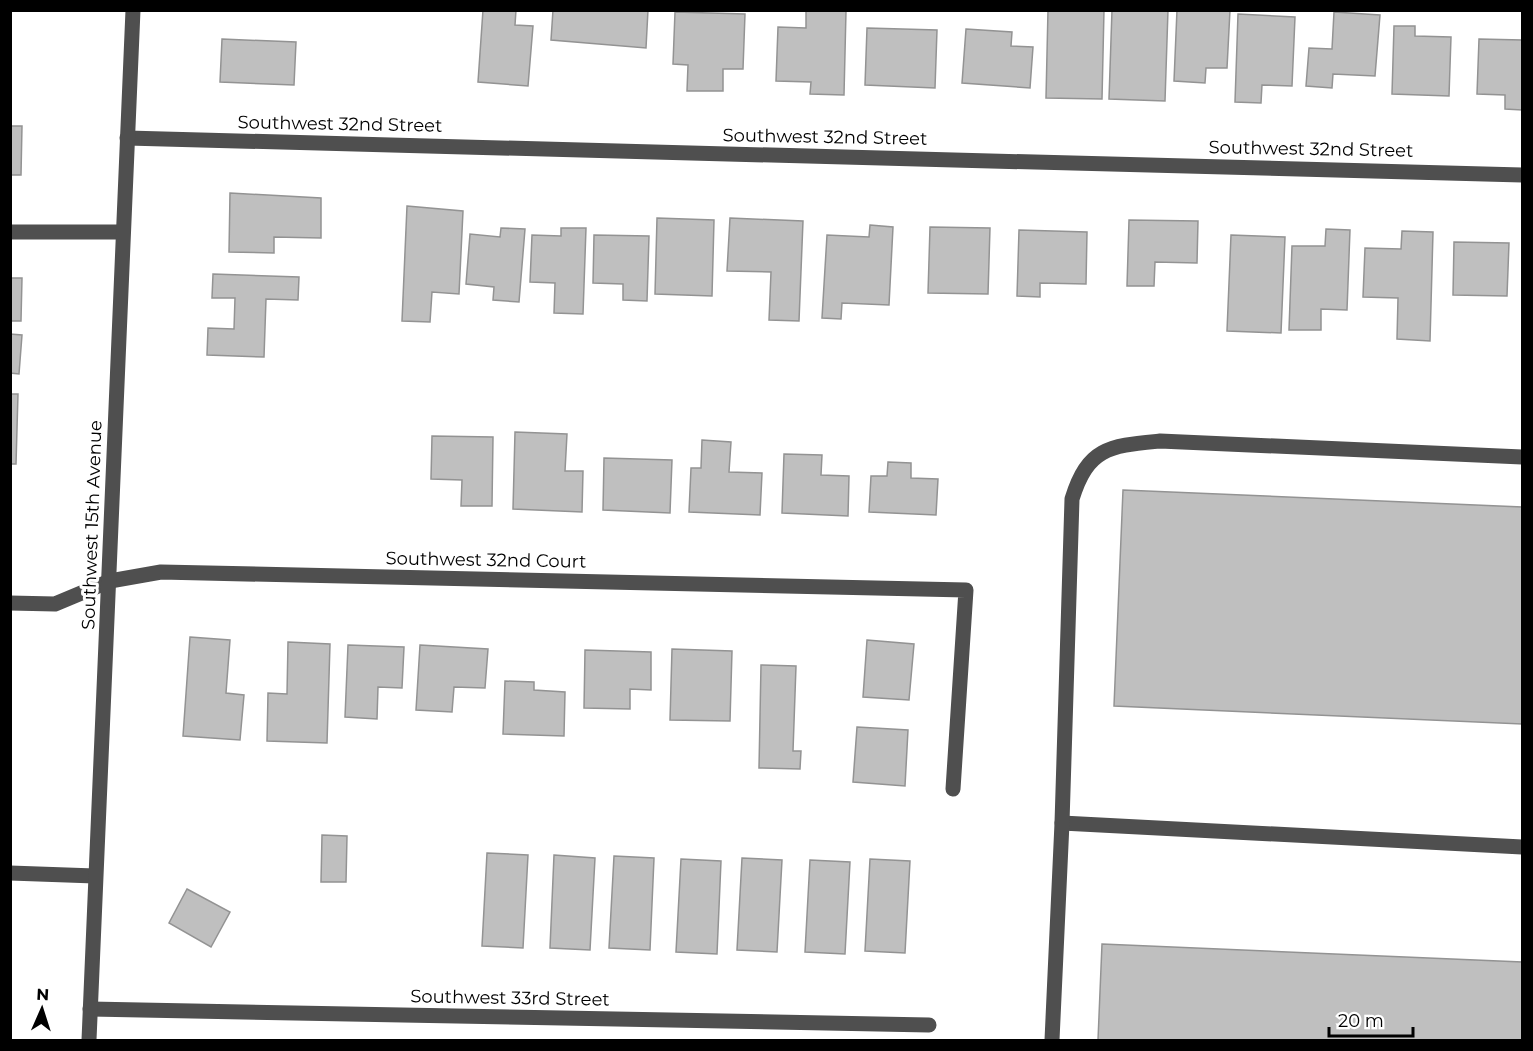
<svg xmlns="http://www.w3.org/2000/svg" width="1533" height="1051" viewBox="0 0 1533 1051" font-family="Montserrat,sans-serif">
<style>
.building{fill:#bfbfbf;stroke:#939393;stroke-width:1.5}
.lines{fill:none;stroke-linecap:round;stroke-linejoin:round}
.minor{stroke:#4f4f4f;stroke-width:15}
.labels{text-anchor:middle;stroke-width:6;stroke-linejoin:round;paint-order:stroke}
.street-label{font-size:18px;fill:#000;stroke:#fff}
</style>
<rect width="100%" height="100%" fill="#fff"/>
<g class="building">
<path d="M483 10H516L515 25 533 26 528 86 478 82Z"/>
<path d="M553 10H648L646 48 551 40Z"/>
<path d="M806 10 846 11 844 95 810 94 811 82 776 81 778 27 806 28Z"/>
<path d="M1048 10H1104L1102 99 1046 98Z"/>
<path d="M1112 10H1168L1165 101 1109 99Z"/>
<path d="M1177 10H1230L1227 68H1206L1205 83 1174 81Z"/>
<path d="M675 12 745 14 743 69H723V91H687L688 65 673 64Z"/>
<path d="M1334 12 1380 15 1375 76 1333 74 1332 88 1306 86 1309 48 1332 49Z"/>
<path d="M1238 14 1295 17 1292 86 1262 85 1261 103 1235 102Z"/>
<path d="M1394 26H1415V36L1451 37 1449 96 1392 94Z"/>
<path d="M867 28 937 30 935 88 865 85Z"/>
<path d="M966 29 1012 32 1011 46 1033 47 1030 88 962 83Z"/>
<path d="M222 39 296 42 294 85 220 82Z"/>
<path d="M1479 39 1522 40V110L1505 109V95L1477 94Z"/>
<path d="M10 126H22L21 175H10Z"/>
<path d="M230 193 321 198V238L274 237V253L229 252Z"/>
<path d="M407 206 463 211 459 294 432 292 430 322 402 321Z"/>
<path d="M657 218 714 220 712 296 655 294Z"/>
<path d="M730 218 803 221 799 321 769 320 771 272 727 271Z"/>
<path d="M1129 220 1198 221 1197 263 1155 262 1154 286H1127Z"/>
<path d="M870 225 893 227 889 305 842 303 841 319 822 318 827 235 869 237Z"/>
<path d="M930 227 990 228 988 294 928 293Z"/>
<path d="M501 228 525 229 519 302 493 300 494 287 466 284 470 234 500 237Z"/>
<path d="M561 228H586L583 314 554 313 555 283 530 282 532 235 561 236Z"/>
<path d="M1326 229 1350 230 1347 310 1321 309V330H1289L1292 246H1325Z"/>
<path d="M1019 230 1087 232 1086 284 1040 283V297L1017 296Z"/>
<path d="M1402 231 1433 232 1430 341 1397 339 1398 298 1363 297 1365 248 1401 249Z"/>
<path d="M594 235 649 236 647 301 623 300V284L593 283Z"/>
<path d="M1231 235 1285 237 1281 333 1227 331Z"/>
<path d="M1454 242 1509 243 1507 296 1453 295Z"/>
<path d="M213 274 299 277 298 300 266 299 264 357 207 355 208 328 234 329 235 298H212Z"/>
<path d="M10 278H22L21 321H10Z"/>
<path d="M10 334 22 335 19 374 10 373Z"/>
<path d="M10 394H18L16 464H10Z"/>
<path d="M515 432 567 434 565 471H583L582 512 513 509Z"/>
<path d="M432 436 493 437 492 506H461L462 480 431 479Z"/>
<path d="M702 440 731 442 729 472 762 473 760 515 689 512 691 468H701Z"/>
<path d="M784 454 822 455 821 475 849 476 848 516 782 513Z"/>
<path d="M604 458 672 460 670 513 603 510Z"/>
<path d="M888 462 911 463V478L938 479 936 515 869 512 871 476H887Z"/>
<path d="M1123 490 1522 507V724L1114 706Z"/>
<path d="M190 637 230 640 226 693 244 695 240 740 183 736Z"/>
<path d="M867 640 914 644 909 700 863 697Z"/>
<path d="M288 642 330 644 327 743 267 741 268 693 287 694Z"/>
<path d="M348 645 404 647 402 688 378 687 377 719 345 717Z"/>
<path d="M420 645 488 649 485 688 454 687 452 712 416 710Z"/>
<path d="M672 649 732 651 730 721 670 720Z"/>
<path d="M585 650 651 652V690L630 689V709L584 708Z"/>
<path d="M761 665 796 666 793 751H801L800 769 759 768Z"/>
<path d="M505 681 534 682V690L565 692 564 736 503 734Z"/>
<path d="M857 727 908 730 905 786 853 782Z"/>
<path d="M322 835 347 836 346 882H321Z"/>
<path d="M487 853 528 855 523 948 482 946Z"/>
<path d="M554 855 595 858 590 950 550 948Z"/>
<path d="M614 856 654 858 650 950 609 948Z"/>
<path d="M742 858 782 860 777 952 737 950Z"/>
<path d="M681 859 721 861 717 954 676 952Z"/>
<path d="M870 859 910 861 905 953 865 951Z"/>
<path d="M810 860 850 862 845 954 805 952Z"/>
<path d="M187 889 230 912 211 947 169 923Z"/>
<path d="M1102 944 1522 962V1040H1098Z"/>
</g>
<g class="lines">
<g class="minor">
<path d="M127 138 1522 175"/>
<path d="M10 232H123"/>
<path d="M10 603 55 604 110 581 161 572 966 590 953 789"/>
<path d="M1062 823 1522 847"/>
<path d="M10 873 95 876"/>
<path d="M90 1009 929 1025"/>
<path d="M89 1040 133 10"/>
<path d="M1052 1040 1062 823 1072 499C1088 447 1110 446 1160 441L1522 457"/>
</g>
</g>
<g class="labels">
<g class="street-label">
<text transform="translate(340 124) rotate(1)" y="6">Southwest 32nd Street</text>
<text transform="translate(825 137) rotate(1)" y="6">Southwest 32nd Street</text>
<text transform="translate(1311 149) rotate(1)" y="6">Southwest 32nd Street</text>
<text transform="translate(92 525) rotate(-88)" y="6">Southwest 15th Avenue</text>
<text transform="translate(486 560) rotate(1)" y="6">Southwest 32nd Court</text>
<text transform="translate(510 998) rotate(1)" y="6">Southwest 33rd Street</text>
</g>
</g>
<rect width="1533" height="1051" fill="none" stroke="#000000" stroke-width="24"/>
<g transform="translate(42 1009) rotate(3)" stroke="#ffffff" stroke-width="4.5" paint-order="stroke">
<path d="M0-4.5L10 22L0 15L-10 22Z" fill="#000000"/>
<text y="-9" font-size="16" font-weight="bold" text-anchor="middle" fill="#000000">N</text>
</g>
<path d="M1329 1027v9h84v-9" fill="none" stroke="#000000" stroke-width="3"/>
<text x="1338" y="1027" font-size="18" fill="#000000" stroke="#ffffff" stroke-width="4.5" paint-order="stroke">20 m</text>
</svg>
